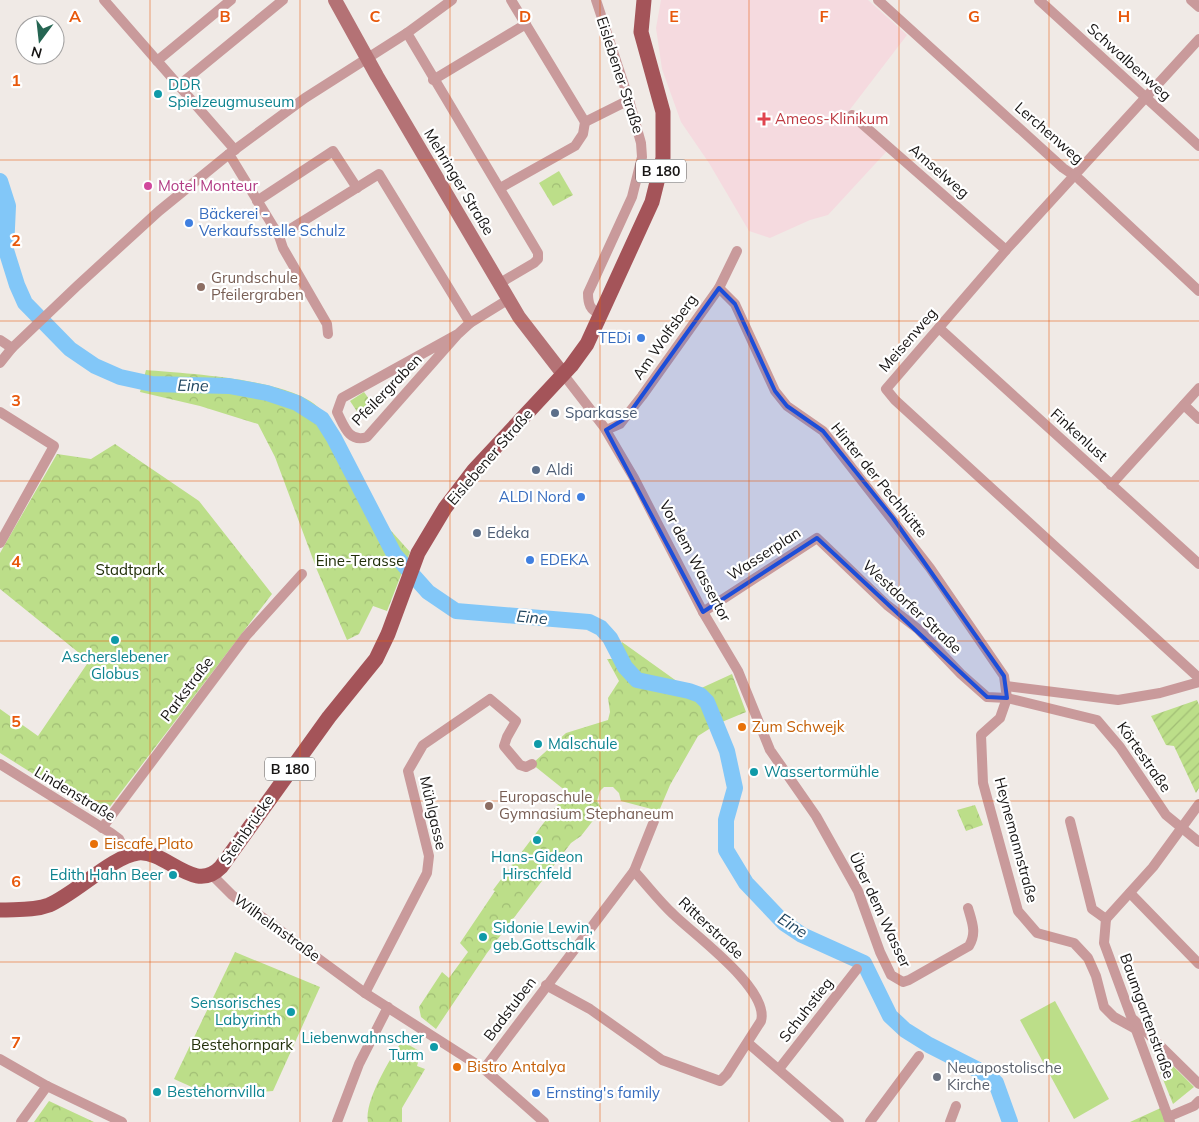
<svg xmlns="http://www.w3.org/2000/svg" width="1199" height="1122" viewBox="0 0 1199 1122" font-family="Mulish,sans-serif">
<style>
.medical{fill:#f5dadf}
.park{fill:url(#park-crowns)}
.garden{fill:url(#garden-furrows)}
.pitch{fill:#bcde89}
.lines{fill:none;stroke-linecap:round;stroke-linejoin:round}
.river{stroke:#82c7f8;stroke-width:16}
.minor{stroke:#c99a9b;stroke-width:10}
.secondary{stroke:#b47275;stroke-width:14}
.primary{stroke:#a45459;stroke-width:15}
.marked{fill:#1d4ed8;fill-opacity:0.2;stroke:#1d4ed8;stroke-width:4;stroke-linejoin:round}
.grid{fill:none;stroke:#e8590c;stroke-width:1;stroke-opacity:0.55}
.culture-dot{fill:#0f9aa8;stroke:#fff;stroke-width:2}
.health-dot{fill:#e0444e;stroke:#fff;stroke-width:2}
.hotel-dot{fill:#d1479c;stroke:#fff;stroke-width:2}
.shop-dot{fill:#3f7fe0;stroke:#fff;stroke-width:2}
.education-dot{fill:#8d6e63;stroke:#fff;stroke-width:2}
.service-dot{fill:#5c6f8a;stroke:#fff;stroke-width:2}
.food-dot{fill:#e8710a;stroke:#fff;stroke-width:2}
.worship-dot{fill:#6b7280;stroke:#fff;stroke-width:2}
.labels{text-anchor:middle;stroke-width:4.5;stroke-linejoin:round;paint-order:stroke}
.shield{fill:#fff;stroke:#5d5b5a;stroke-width:1}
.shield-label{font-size:14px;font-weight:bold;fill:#171514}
.street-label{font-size:15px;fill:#171514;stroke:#fff}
.culture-label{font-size:15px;fill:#0d838f;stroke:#fff;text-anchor:start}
.health-label{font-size:15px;fill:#be3a42;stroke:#fff;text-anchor:start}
.hotel-label{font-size:15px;fill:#b23c85;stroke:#fff;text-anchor:start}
.shop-label{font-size:15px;fill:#366cbe;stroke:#fff;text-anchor:start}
.education-label{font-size:15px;fill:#785e54;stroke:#fff;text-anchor:start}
.service-label{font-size:15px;fill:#4e5e75;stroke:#fff;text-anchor:start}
.park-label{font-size:15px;fill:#212f09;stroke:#fff}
.food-label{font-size:15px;fill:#c56008;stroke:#fff;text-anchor:start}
.worship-label{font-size:15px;fill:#5b616d;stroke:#fff;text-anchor:start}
.water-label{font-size:16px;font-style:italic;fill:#20455f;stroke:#fff}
.grid-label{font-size:16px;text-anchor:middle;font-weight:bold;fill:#e8590c;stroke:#fff;stroke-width:4.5;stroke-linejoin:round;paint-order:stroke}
</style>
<defs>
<pattern id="park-crowns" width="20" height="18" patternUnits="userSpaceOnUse" patternTransform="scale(1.25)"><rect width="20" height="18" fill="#bcde89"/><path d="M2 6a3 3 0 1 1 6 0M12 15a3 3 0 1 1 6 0" fill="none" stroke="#a1be75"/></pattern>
<pattern id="garden-furrows" width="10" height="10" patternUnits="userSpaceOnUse" patternTransform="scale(1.25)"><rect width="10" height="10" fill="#bcde89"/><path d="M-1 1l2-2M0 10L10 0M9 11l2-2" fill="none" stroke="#a1be75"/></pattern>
</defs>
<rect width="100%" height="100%" fill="#f0eae6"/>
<path class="medical" d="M661 0H868L907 35 845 116 887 151 828 215 810 220 770 238 749 231 709 163 681 122 662 69 656 28Z"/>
<g class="park">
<path d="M559 171 573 195 553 206 539 183Z"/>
<path d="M146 370C187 374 302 378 325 415 336 432 340 453 349 471 363 502 388 527 410 552L387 611 373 606 359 634 347 640 317 570 275 457 258 424 200 406 140 392Z"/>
<path d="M364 392 374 406 360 416 350 401Z"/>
<path d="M115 444 199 501 272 594 102 817 0 753V709L38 736 89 661 0 589V553L57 454 91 459Z"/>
<path d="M622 642 685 687 697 690 732 674 746 712 717 724 698 736 670 785 659 811 621 801 619 793 613 787H604L600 791 597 801 602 809 581 836 571 843 487 953 436 1029 421 1017 419 1007 442 972 449 978 468 952 460 943 495 891 493 890 567 792 532 764 566 733 608 720 610 712 608 698 619 681 607 659H612Z"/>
<path d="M975 805 983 825 966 831 957 810Z"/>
<path d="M235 952 320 987 273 1091 212 1096 174 1079Z"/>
<path d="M402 1041 421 1052 417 1066 425 1069 402 1108V1122H368C364 1101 390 1059 402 1041Z"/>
<path d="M1169 1062 1194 1087 1173 1104 1160 1072Z"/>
<path d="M49 1101 94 1122H34Z"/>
<path d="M1165 1106 1170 1122H1130Z"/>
</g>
<path class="garden" d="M1197 700 1199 705V788L1196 793 1174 746 1166 745 1151 716Z"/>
<path class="pitch" d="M1055 1001 1109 1099 1074 1119 1020 1020Z"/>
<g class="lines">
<path class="river" d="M0 181 8 206 6 250 17 285 25 303 70 349 95 366 120 377 152 384 229 386 267 393 297 403 322 419 334 438 394 554 428 592 456 611 589 622 601 628 610 638 625 667 637 680 689 691 700 695 707 702 727 751 735 788 726 820V850L746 883 784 923 802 935 864 963 890 1016 905 1030 929 1045 988 1075 996 1083 1010 1122"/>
<g class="minor">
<path d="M104 0 235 150"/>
<path d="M511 0 585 122"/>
<path d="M596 0 629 100 641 143 642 157 632 197 588 293C588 304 590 310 600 314"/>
<path d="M878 0 1063 168 1079 179 1199 291"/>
<path d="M1039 0 1199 146"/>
<path d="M1191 0 1199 7"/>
<path d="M407 33 538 253V259L534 263 500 283"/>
<path d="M1199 39 1006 250 886 389 895 400 1199 678"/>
<path d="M157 61 231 0"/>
<path d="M433 80 526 24"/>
<path d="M178 86 283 0"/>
<path d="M852 115 1006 250"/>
<path d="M585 122 629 100"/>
<path d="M229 154 279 236 283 248 327 324 328 334"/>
<path d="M500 188 575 146 583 134 585 122"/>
<path d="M257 201 333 151 357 188"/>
<path d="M279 236 379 174 470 323"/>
<path d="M719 288 735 304 775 391 787 406 823 431 930 568 1004 676 1007 698 1000 718 981 735 983 783 1018 911 1037 933 1074 943 1088 958 1096 976 1104 1007 1114 1017 1136 1029"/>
<path d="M939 328 1199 564"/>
<path d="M458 334 367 437C349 443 344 426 337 412L342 398 458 334 470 323 509 299"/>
<path d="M0 340 12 348"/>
<path d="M0 363 12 348 77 286 159 211 229 154 305 98 407 33 452 0"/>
<path d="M563 374 604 427 634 478 703 612 738 671 770 750 816 816 858 891 880 952 891 975 903 982 909 980 969 946C977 933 972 922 968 908"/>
<path d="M1184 405 1199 419"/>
<path d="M0 412 54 446 0 543"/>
<path d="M606 430 620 424 642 396 719 288 737 251"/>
<path d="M1111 485 1199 388"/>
<path d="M703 612 817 538 887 605 918 629 961 674 987 697 1007 698 1097 720 1120 747 1166 815 1199 842"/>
<path d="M1006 686 1118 700 1160 693 1199 682"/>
<path d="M0 764 111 833 119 839 127 856"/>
<path d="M1070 821 1092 909 1106 919"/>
<path d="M102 828 246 636 302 574"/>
<path d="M212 875 232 895 365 993 484 1069 544 1122"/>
<path d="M1130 893 1199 964"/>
<path d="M1106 919 1104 943 1170 1122"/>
<path d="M1106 919 1153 867 1199 804"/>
<path d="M546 985 590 1009 662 1060 720 1081 727 1074 761 1021C770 989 693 934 673 914 659 901 647 885 634 871"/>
<path d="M365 993 427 873 429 856 408 771 423 745 490 699 516 721 507 737 504 746 520 765 526 767 532 764"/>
<path d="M1134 1020 1199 1084"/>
<path d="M748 1043 839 1122"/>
<path d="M0 1059 47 1086 122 1122"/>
<path d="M484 1069 634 871 656 816"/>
<path d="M779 1069 857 969"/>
<path d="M1168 1117 1194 1106 1199 1101"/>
<path d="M21 1122 47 1086"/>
<path d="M337 1122 359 1064 388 1007"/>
<path d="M870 1122 919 1056"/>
<path d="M950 1122 956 1106"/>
</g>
<path class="secondary" d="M335 0 377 76 519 317 563 374"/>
<path class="primary" d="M0 910C17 909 33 911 49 905 75 894 113 856 138 853 167 850 194 895 221 867L329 717 376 659 388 634 418 553 445 508 474 470 571 366 587 344 652 202 663 158V112L641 32 644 0"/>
</g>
<path class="marked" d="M719 288 735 304 775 391 787 406 823 431 893 518 1004 676 1007 698 987 697 817 538 703 612 606 430 626 418Z"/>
<path class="grid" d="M150 0V1122M300 0V1122M450 0V1122M600 0V1122M749 0V1122M899 0V1122M1049 0V1122M0 160H1199M0 321H1199M0 481H1199M0 641H1199M0 801H1199M0 962H1199"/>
<g class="culture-dot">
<circle cx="158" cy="94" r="5"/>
<circle cx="115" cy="640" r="5"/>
<circle cx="538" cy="744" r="5"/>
<circle cx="754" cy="772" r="5"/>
<circle cx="537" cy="840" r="5"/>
<circle cx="173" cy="875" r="5"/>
<circle cx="483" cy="937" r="5"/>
<circle cx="291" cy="1012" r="5"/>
<circle cx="434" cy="1047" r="5"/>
<circle cx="157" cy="1092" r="5"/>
</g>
<path class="health-dot" d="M761.5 111.5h5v5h5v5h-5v5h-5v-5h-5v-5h5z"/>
<circle class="hotel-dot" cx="148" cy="186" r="5"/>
<g class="shop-dot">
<circle cx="189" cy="223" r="5"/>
<circle cx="641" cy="338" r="5"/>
<circle cx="581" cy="497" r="5"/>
<circle cx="530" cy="560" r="5"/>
<circle cx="536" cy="1093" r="5"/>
</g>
<g class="education-dot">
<circle cx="201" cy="287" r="5"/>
<circle cx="489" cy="806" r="5"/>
</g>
<g class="service-dot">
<circle cx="555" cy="413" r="5"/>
<circle cx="536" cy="470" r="5"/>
<circle cx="477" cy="533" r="5"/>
</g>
<g class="food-dot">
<circle cx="742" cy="727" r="5"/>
<circle cx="94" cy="844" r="5"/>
<circle cx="457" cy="1067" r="5"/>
</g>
<circle class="worship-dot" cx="937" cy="1077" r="5"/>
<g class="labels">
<g class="shield">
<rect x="636" y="159.5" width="50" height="23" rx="4"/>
<rect x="265" y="757.5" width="50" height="23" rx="4"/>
</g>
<g class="shield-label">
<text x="661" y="176">B 180</text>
<text x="290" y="774">B 180</text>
</g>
<g class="street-label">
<text transform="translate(1129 62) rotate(42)" y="5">Schwalbenweg</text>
<text transform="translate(620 75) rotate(72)" y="5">Eislebener Straße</text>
<text transform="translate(1049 133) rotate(41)" y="5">Lerchenweg</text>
<text transform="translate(939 171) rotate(41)" y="5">Amselweg</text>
<text transform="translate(459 182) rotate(59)" y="5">Mehringer Straße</text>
<text transform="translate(665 337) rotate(-55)" y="5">Am Wolfsberg</text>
<text transform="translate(908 340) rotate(-49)" y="5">Meisenweg</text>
<text transform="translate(387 390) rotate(-46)" y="5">Pfeilergraben</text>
<text transform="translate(1079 435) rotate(42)" y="5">Finkenlust</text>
<text transform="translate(490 457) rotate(-49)" y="5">Eislebener Straße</text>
<text transform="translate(879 480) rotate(51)" y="5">Hinter der Pechhütte</text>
<text transform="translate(764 554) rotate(-33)" y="5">Wasserplan</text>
<text transform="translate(695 561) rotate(62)" y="5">Vor dem Wassertor</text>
<text transform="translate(912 607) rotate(43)" y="5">Westdorfer Straße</text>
<text transform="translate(187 689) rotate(-53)" y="5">Parkstraße</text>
<text transform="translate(1144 757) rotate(55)" y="5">Körtestraße</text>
<text transform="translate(75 794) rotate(31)" y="5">Lindenstraße</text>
<text transform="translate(433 813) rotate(77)" y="5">Mühlgasse</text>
<text transform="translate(247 830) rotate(-55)" y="5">Steinbrücke</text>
<text transform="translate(1016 840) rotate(75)" y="5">Heynemannstraße</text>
<text transform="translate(880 910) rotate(65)" y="5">Über dem Wasser</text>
<text transform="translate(277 928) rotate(36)" y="5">Wilhelmstraße</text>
<text transform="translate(711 928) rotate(43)" y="5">Ritterstraße</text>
<text transform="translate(510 1009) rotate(-53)" y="5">Badstuben</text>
<text transform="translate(806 1010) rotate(-52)" y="5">Schuhstieg</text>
<text transform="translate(1147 1016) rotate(70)" y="5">Baumgartenstraße</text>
</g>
<g class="culture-label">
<text x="168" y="90">DDR<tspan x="168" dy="17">Spielzeugmuseum</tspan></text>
<text x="115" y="662" text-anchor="middle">Ascherslebener<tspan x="115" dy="17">Globus</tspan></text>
<text x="548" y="749">Malschule</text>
<text x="764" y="777">Wassertormühle</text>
<text x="537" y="862" text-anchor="middle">Hans-Gideon<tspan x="537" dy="17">Hirschfeld</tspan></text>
<text x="163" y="880" text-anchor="end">Edith Hahn Beer</text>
<text x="493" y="933">Sidonie Lewin,<tspan x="493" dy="17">geb.Gottschalk</tspan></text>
<text x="281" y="1008" text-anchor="end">Sensorisches<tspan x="281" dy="17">Labyrinth</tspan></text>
<text x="424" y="1043" text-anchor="end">Liebenwahnscher<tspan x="424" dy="17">Turm</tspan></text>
<text x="167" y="1097">Bestehornvilla</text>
</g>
<g class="health-label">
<text x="775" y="124">Ameos-Klinikum</text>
</g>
<g class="hotel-label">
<text x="158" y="191">Motel Monteur</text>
</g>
<g class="shop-label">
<text x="199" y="219">Bäckerei -<tspan x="199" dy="17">Verkaufsstelle Schulz</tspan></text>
<text x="631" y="343" text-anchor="end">TEDi</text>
<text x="571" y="502" text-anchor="end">ALDI Nord</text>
<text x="540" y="565">EDEKA</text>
<text x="546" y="1098">Ernsting's family</text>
</g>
<g class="education-label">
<text x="211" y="283">Grundschule<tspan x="211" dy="17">Pfeilergraben</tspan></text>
<text x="499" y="802">Europaschule<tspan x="499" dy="17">Gymnasium Stephaneum</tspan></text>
</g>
<g class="service-label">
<text x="565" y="418">Sparkasse</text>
<text x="546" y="475">Aldi</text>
<text x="487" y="538">Edeka</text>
</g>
<g class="park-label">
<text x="360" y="566">Eine-Terasse</text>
<text x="130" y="575">Stadtpark</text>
<text x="242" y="1050">Bestehornpark</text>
</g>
<g class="food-label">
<text x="752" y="732">Zum Schwejk</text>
<text x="104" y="849">Eiscafe Plato</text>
<text x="467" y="1072">Bistro Antalya</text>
</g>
<g class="worship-label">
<text x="947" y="1073">Neuapostolische<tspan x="947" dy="17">Kirche</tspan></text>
</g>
<g class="water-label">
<text transform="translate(193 385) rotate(1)" y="6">Eine</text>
<text transform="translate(532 617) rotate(5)" y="6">Eine</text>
<text transform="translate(793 925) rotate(33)" y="6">Eine</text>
</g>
</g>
<g class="grid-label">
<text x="75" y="22">A</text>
<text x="225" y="22">B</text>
<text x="375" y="22">C</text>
<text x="525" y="22">D</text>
<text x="674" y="22">E</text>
<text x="824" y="22">F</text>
<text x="974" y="22">G</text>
<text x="1124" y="22">H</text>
<text x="16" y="86">1</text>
<text x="16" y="246">2</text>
<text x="16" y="406">3</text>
<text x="16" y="567">4</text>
<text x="16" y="727">5</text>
<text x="16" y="887">6</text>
<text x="16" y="1048">7</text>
</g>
<g transform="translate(40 40) rotate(195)"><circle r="24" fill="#ffffff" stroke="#a2a1a1"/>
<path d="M0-4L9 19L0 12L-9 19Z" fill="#256552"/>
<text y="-8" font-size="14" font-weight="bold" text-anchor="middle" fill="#171514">N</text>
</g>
</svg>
